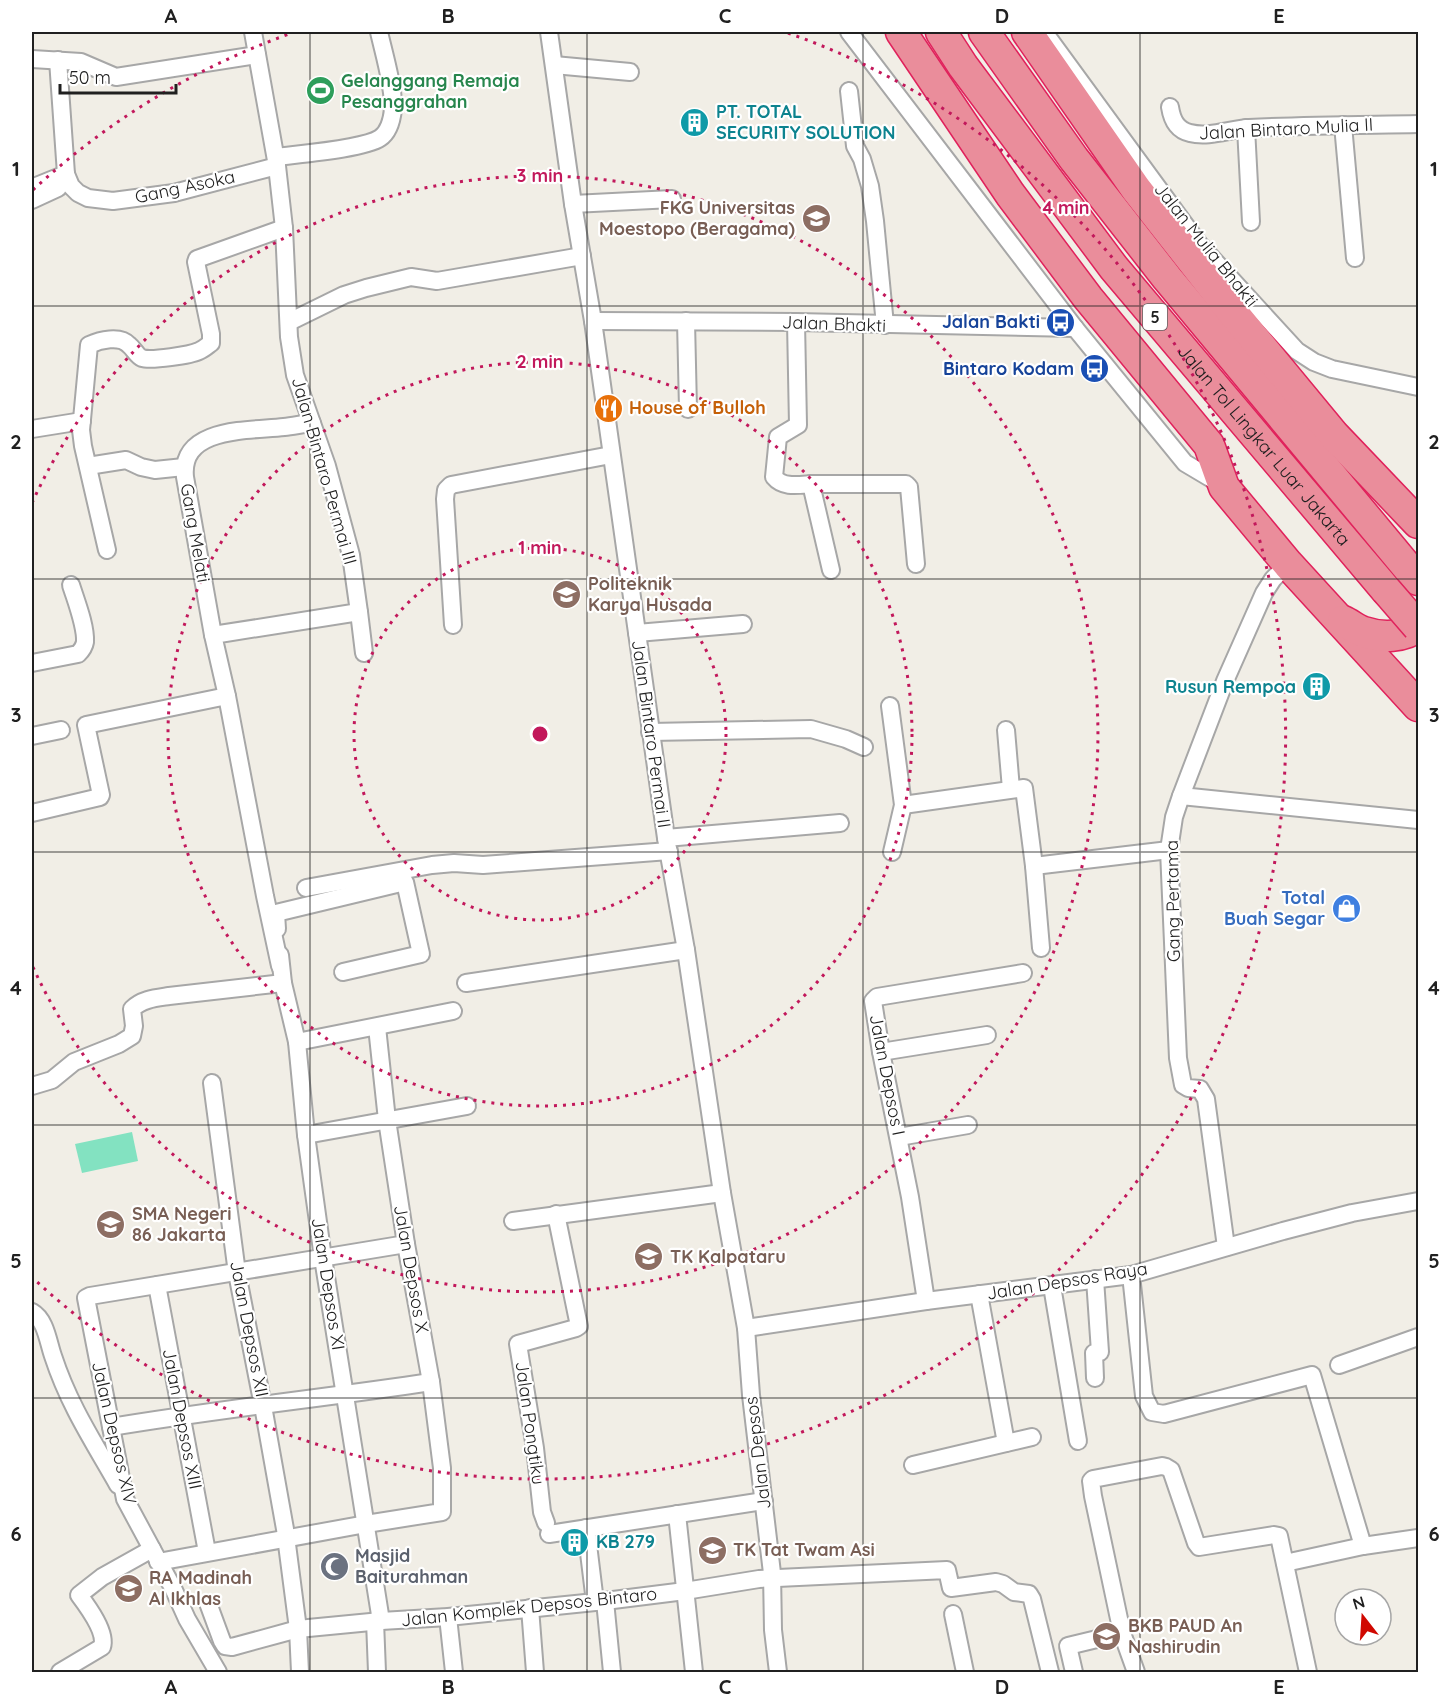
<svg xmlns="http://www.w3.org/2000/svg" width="1450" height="1704" viewBox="0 0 1450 1704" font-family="Quicksand,sans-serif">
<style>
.pitch{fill:#83e2c1}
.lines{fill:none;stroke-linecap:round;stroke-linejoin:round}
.street-casing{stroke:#a7a7a7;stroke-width:20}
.highway-casing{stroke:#e0225c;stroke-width:33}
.street{stroke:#fff;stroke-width:16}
.highway{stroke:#ea8d9b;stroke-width:30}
.highway-bridge-casing{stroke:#e0225c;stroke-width:33;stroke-linecap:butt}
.highway-bridge{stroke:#ea8d9b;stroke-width:30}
.grid{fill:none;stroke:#202020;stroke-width:1.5;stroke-opacity:0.55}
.ring{fill:none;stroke:#c2185b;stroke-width:3;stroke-dasharray:3 6}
.labels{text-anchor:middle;stroke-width:4.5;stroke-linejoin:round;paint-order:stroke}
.shield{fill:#fff;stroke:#636363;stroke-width:1.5}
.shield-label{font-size:16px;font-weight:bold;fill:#202020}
.leisure-label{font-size:18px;font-weight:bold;fill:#27864d;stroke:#fff;text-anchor:start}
.culture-label{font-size:18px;font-weight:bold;fill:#0d838f;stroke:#fff;text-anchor:start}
.street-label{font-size:18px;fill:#202020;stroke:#fff}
.education-label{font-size:18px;font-weight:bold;fill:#785e54;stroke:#fff;text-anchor:start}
.transit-label{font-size:18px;font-weight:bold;fill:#164399;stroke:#fff;text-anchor:end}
.food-label{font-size:18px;font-weight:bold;fill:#c56008;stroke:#fff;text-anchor:start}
.shop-label{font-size:18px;font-weight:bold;fill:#366cbe;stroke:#fff;text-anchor:end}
.worship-label{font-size:18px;font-weight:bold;fill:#5b616d;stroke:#fff;text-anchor:start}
.centre{fill:#c2185b;stroke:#fff;stroke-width:3}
.ring-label{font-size:18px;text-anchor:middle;font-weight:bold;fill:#c2185b;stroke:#fff;stroke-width:4.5;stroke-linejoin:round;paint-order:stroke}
.neatline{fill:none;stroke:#202020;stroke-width:2}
.grid-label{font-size:20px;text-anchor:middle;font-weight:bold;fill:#202020}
</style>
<rect width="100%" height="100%" fill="#f1eee6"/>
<path class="pitch" d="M132 1132 138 1161 82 1173 75 1144Z"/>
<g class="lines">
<defs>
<g id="street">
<path d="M253 32 277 166 284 228 289 337 295 375 327 466 351 555 359 612 213 635 227 696 265 896 280 966"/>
<path d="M549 32 573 204 593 321 666 838 686 950 722 1193 746 1328 751 1395 772 1573 773 1630 778 1672"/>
<path d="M849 32 1075 328 1185 463 1222 485"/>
<path d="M1044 32 1199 244 1297 351 1314 362 1332 369 1418 387"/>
<path d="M32 59 81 62 116 77 257 55"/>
<path d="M58 60 66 174"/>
<path d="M554 65 630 72"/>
<path d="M849 91 855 146 862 159 870 186 875 221 885 325"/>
<path d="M1170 107C1172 120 1177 130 1190 133 1209 138 1230 129 1249 128 1305 125 1362 125 1418 124"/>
<path d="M1343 125 1355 258"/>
<path d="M1246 128 1251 222"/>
<path d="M276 157C298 154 364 149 380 138 389 132 392 119 393 109 394 87 384 54 379 32"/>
<path d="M34 187 66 174 71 186 78 193 88 198 113 201 174 193 277 166"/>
<path d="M32 200 58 188"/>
<path d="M573 204 672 199"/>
<path d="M593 321 796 322 1075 328"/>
<path d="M686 321 688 409"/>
<path d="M289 322 344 295 366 288 411 277 437 281 582 256"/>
<path d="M796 322 798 425 778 437 774 477C783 488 798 485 811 484L831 570"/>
<path d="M32 429 82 421"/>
<path d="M88 466 126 460 141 467 155 470 184 467"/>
<path d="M811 484H906L909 487 916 564"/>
<path d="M107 550 83 446 81 430 89 345C100 340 120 335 129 345 134 349 137 356 142 358 151 361 191 355 199 351 204 349 207 346 211 343V334L196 262 197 259 284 228"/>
<path d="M359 612 364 653"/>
<path d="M453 625 445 499 446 490 451 485 611 455"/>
<path d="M637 633 743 624"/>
<path d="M213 635 185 477C180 426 251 431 284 427 293 426 303 424 312 423"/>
<path d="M32 663 78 654C81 651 84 648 85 642 86 626 76 601 71 585"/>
<path d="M890 706 903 805 892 852"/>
<path d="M1006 730 1011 789"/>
<path d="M650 732 811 729 846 739 864 747"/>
<path d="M32 736 61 730"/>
<path d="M1181 796 1418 820"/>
<path d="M903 805 1024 788 1034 866 1041 948"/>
<path d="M32 813 100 797 101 795 86 725 227 696"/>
<path d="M666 838 840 823"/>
<path d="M1034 866 1169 850"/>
<path d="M306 888 432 865 454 863 483 865 669 851"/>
<path d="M277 929 276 913 405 882 421 954 343 972"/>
<path d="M280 955 283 983 297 1042 306 1135 323 1258 381 1621"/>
<path d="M466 983 686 950"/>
<path d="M297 1042 453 1011"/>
<path d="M881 1052 987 1035"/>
<path d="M212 1083 237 1273 263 1406 285 1529 298 1629 300 1672"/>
<path d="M32 1086 52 1080 74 1062 119 1044 132 1036 134 1026 132 1009C142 999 156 998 169 996L283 983"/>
<path d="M306 1135 467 1106"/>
<path d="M899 1137 968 1125"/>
<path d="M513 1221 722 1193"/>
<path d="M1226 1247 1206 1099 1200 1089 1188 1088 1183 1085 1178 1058 1169 850 1174 817 1181 796 1225 681 1264 593 1273 579 1288 564"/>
<path d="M1131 1275 1144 1396 1152 1412 1164 1414 1312 1375 1363 1546"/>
<path d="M1095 1279 1100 1352 1094 1353 1095 1378"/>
<path d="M157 1285 207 1552"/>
<path d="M1052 1286 1078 1441"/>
<path d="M979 1294 1006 1443"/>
<path d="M926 1301 910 1197 881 1052 873 1001 877 997 1023 973"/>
<path d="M32 1312C46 1320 48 1342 53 1356 69 1405 93 1441 118 1485"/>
<path d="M746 1328 926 1301 1131 1275 1283 1231 1352 1213 1418 1201"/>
<path d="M1339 1365 1418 1337"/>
<path d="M111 1427C218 1409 325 1398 431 1382"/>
<path d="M913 1465 1032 1437"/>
<path d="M677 1514 694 1672"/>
<path d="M546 1523 542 1512 535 1448 518 1344 576 1328 579 1326 556 1214"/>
<path d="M586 1528 595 1602"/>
<path d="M549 1534 764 1501"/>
<path d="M158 1562 366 1524 442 1512V1468L431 1382 406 1244 387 1120 377 1027"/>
<path d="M1285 1563 1363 1546 1418 1538"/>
<path d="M605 1601 612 1672"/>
<path d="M208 1603 222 1641 225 1646 232 1647 298 1629 381 1621 448 1617 605 1601 685 1591 759 1579 947 1570 951 1588 996 1582 1003 1584 1014 1592 1029 1594 1032 1599 1050 1672"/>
<path d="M530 1608 535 1672"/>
<path d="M953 1614 965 1672"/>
<path d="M448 1617 454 1672"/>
<path d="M375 1621 377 1672"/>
<path d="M1122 1633 1093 1496 1091 1481 1093 1479 1162 1466 1166 1467 1171 1470 1196 1543 1199 1547 1274 1535 1279 1536 1308 1672"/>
<path d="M60 1672 102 1647C107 1633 88 1607 79 1595L102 1577 152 1549"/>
<path d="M218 1672 187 1619 173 1588 125 1499 86 1298 90 1296 406 1244"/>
<path d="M1074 1672 1068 1646 1122 1633 1136 1672"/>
</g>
<g id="highway">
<path d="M901 32 1010 194 1088 298 1209 445 1224 487 1288 564 1418 706"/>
<path id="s1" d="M941 32 963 66 1114 268 1386 590"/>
<path d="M984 32 1074 159 1167 278 1418 580"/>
<path d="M1027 32 1136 189 1234 314 1334 435 1418 523"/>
<path d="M1343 621C1350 624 1357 630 1364 632 1381 638 1405 638 1418 626"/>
</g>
</defs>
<use href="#street" class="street-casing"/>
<use href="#highway" class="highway-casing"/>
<use href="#street" class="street"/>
<use href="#highway" class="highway"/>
<defs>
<path id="highway-bridge" d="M1386 590 1418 627"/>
</defs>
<use href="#highway-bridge" class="highway-bridge-casing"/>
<use href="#highway-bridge" class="highway-bridge"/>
</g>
<path class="grid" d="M310 32V1672M587 32V1672M863 32V1672M1140 32V1672M32 306H1418M32 579H1418M32 852H1418M32 1125H1418M32 1398H1418"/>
<g class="ring">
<circle cx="540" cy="734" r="186"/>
<circle cx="540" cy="734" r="372"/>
<path d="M32 503A558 558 0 1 1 32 965"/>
<path d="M33 190A744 744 0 0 1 292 33M788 33A744 744 0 1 1 33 1278"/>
</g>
<defs>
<symbol id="stadium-disc" viewBox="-11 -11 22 22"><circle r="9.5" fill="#2e9e5b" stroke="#fff"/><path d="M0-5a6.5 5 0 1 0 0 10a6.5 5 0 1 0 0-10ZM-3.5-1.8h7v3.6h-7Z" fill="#fff"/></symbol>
<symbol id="building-disc" viewBox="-11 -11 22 22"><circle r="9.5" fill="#0f9aa8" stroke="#fff"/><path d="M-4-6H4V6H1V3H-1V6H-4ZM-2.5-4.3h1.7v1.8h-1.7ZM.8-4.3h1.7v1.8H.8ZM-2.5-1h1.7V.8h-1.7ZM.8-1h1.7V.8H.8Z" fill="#fff"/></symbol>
<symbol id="university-disc" viewBox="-11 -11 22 22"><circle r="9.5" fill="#8d6e63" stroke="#fff"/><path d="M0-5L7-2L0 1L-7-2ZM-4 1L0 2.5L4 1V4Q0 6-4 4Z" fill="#fff"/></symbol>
<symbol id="bus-disc" viewBox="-11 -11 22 22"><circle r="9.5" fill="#1a4fb4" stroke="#fff"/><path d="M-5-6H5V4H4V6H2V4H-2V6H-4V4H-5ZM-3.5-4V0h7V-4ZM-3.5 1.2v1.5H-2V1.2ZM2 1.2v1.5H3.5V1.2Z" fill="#fff"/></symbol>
<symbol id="restaurant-disc" viewBox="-11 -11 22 22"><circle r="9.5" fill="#e8710a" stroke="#fff"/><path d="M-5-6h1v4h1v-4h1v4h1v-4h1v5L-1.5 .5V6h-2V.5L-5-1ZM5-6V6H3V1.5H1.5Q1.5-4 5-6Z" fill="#fff"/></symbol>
<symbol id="shop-disc" viewBox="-11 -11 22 22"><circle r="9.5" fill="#3f7fe0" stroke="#fff"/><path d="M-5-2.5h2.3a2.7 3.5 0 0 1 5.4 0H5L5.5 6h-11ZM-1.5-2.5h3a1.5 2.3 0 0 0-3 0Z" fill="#fff"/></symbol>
<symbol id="school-disc" viewBox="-11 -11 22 22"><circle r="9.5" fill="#8d6e63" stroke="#fff"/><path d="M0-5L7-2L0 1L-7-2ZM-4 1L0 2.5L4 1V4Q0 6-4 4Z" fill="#fff"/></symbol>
<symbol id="mosque-disc" viewBox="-11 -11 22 22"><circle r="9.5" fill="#6b7280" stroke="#fff"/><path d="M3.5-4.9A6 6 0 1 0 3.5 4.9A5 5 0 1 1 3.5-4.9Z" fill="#fff"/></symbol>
</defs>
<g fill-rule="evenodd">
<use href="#stadium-disc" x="304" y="74" width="33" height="33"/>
<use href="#building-disc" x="678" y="106" width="33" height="33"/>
<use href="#university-disc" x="800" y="202" width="33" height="33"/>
<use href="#bus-disc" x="1044" y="306" width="33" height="33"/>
<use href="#bus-disc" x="1078" y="352" width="33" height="33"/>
<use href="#restaurant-disc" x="592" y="392" width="33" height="33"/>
<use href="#university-disc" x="550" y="578" width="33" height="33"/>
<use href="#building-disc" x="1300" y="670" width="33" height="33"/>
<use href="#shop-disc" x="1330" y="892" width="33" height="33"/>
<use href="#school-disc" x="94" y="1208" width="33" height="33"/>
<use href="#school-disc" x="632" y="1240" width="33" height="33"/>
<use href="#building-disc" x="558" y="1526" width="33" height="33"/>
<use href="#school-disc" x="696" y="1534" width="33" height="33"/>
<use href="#mosque-disc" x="318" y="1550" width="33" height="33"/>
<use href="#school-disc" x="112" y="1572" width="33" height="33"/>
<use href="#school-disc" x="1090" y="1620" width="33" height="33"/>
</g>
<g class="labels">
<rect class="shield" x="1143" y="304" width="24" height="26" rx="4.5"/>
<g class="shield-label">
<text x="1155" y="323">5</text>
</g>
<g class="leisure-label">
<text x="341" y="87">Gelanggang Remaja<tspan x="341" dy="21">Pesanggrahan</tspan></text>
</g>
<g class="culture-label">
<text x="716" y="118">PT. TOTAL<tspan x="716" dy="21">SECURITY SOLUTION</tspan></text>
<text x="1296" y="693" text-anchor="end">Rusun Rempoa</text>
<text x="596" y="1548">KB 279</text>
</g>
<g class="street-label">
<text transform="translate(1286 129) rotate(-3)" y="6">Jalan Bintaro Mulia II</text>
<text transform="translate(185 187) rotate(-12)" y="6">Gang Asoka</text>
<text transform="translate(1206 245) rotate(51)" y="6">Jalan Mulia Bhakti</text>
<text transform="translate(834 324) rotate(2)" y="6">Jalan Bhakti</text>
<text dy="6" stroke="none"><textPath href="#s1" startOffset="525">Jalan Tol Lingkar Luar Jakarta</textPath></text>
<text transform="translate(324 471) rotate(74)" y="6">Jalan Bintaro Permai III</text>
<text transform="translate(195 533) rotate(80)" y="6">Gang Melati</text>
<text transform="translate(651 734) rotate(82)" y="6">Jalan Bintaro Permai II</text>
<text transform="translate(1173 901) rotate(-91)" y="6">Gang Pertama</text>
<text transform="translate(887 1075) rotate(79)" y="6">Jalan Depsos I</text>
<text transform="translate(411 1269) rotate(80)" y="6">Jalan Depsos X</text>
<text transform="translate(1067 1281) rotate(-9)" y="6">Jalan Depsos Raya</text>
<text transform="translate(328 1284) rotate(81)" y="6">Jalan Depsos XI</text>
<text transform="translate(249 1329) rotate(79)" y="6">Jalan Depsos XII</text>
<text transform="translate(182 1419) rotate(79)" y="6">Jalan Depsos XIII</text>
<text transform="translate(530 1423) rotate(82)" y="6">Jalan Pongtiku</text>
<text transform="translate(114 1433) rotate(77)" y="6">Jalan Depsos XIV</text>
<text transform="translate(758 1453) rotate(-97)" y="6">Jalan Depsos</text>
<text transform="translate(529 1607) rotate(-6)" y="6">Jalan Komplek Depsos Bintaro</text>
</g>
<g class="education-label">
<text x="795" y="214" text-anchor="end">FKG Universitas<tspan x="795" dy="21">Moestopo (Beragama)</tspan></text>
<text x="588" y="590">Politeknik<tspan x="588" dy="21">Karya Husada</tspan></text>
<text x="132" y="1220">SMA Negeri<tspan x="132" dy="21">86 Jakarta</tspan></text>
<text x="670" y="1263">TK Kalpataru</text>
<text x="733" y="1556">TK Tat Twam Asi</text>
<text x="149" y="1584">RA Madinah<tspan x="149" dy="21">Al Ikhlas</tspan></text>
<text x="1128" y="1632">BKB PAUD An<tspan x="1128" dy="21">Nashirudin</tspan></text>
</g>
<g class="transit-label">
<text x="1040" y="328">Jalan Bakti</text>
<text x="1074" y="375">Bintaro Kodam</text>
</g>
<g class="food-label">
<text x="629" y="414">House of Bulloh</text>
</g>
<g class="shop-label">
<text x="1325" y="904">Total<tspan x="1325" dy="21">Buah Segar</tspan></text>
</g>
<g class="worship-label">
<text x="355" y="1562">Masjid<tspan x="355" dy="21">Baiturahman</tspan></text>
</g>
</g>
<circle cx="540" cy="734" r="9" class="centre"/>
<g class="ring-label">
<text x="540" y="182">3 min</text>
<text x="1066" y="214">4 min</text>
<text x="540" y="368">2 min</text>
<text x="540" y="554">1 min</text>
</g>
<rect width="1450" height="1704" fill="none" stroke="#ffffff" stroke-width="66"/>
<g transform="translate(1363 1617) rotate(343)"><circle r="28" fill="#ffffff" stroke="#a6a6a6" stroke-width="1.5"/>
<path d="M0-4.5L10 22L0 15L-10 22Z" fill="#d00800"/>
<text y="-9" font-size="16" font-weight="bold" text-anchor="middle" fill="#202020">N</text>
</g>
<path d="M60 84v9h116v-9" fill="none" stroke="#202020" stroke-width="3"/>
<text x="69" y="84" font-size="18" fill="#202020" stroke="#ffffff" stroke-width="4.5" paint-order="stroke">50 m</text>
<rect x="33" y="33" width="1384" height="1638" class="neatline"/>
<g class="grid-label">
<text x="171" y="23">A</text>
<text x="448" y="23">B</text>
<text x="725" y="23">C</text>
<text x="1002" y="23">D</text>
<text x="1279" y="23">E</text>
<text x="16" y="176">1</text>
<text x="1434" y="176">1</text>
<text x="16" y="449">2</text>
<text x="1434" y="449">2</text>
<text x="16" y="722">3</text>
<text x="1434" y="722">3</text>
<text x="16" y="995">4</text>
<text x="1434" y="995">4</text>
<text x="16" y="1268">5</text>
<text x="1434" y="1268">5</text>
<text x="16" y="1541">6</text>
<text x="1434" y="1541">6</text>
<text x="171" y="1694">A</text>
<text x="448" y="1694">B</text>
<text x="725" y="1694">C</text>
<text x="1002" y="1694">D</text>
<text x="1279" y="1694">E</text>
</g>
</svg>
